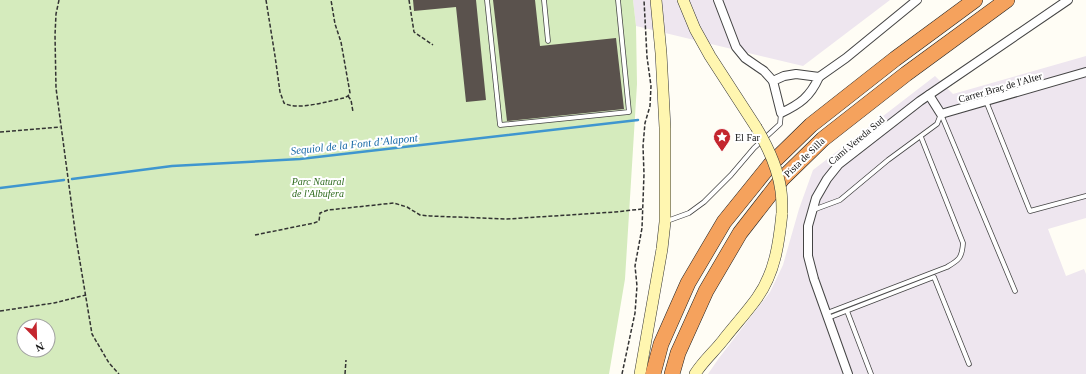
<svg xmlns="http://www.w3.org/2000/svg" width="1086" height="374" viewBox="0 0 1086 374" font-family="Georgia,serif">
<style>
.industrial{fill:#eee6ef}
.green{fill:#d5ebbd;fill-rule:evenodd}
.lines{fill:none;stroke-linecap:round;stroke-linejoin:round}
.stream{stroke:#3f96cf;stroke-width:2.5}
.building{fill:#5a524d}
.service-casing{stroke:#444;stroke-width:5.5}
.minor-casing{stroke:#444;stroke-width:10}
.secondary-casing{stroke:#333;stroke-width:12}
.motorway-casing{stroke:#222;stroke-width:16}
.path{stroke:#333;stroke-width:1.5;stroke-dasharray:4 2;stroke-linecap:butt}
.service{stroke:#fff;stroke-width:4}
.minor{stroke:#fff;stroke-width:8}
.secondary{stroke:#fff6b0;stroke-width:11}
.motorway{stroke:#f5a25d;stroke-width:15}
.secondary-bridge-casing{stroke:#333;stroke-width:12;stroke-linecap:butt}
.secondary-bridge{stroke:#fff6b0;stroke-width:11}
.labels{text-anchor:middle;stroke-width:4;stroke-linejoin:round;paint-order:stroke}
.street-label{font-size:10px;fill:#111;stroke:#fff}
.poi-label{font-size:10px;fill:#111;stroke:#fff;text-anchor:start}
.park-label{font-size:10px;font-style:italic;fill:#2f6b1f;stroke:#fff}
.water-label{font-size:11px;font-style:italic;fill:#1768a6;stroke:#fff}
</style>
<rect width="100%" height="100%" fill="#fffdf5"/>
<g class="industrial">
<path d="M633 0H890L803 66 636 26Z"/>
<path d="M1086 56V218L1048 229 1066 276 1084 269 1086 274V374H708L719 358 770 292 783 265 799 209 813 170 935 76 953 94Z"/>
</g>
<path class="green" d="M0 0H633L636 26 637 84 625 279 609 374H0ZM24 326H48V350H24Z"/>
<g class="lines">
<g class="stream">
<path d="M72 179 172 166 300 159 638 120"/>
<path d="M0 188 64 180"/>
</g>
</g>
<g class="building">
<path d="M413 0H476L486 100 466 102 456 7 414 11Z"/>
<path d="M493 0H535L540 46 616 38 624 109 507 121Z"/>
</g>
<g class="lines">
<defs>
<g id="service">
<path d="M487 0 500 125 629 112 618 0"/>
<path d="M544 0 548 41"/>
<path d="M986 101 1030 211 1086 196"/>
<path d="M941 114 1015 291"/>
<path d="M813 210 840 200 888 160 937 124 941 114"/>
<path d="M667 221 689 213 704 202 731 175 754 148 780 124 781 113"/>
<path d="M847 311 871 374"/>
<path d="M827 313 947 267C959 260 962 258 963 243L921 137"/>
<path d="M828 318 934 277 969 364"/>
</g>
<g id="minor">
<path d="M718 0 736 47 745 58 764 71 773 81"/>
<path d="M796 74 819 77C810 97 800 104 781 113L773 81 784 76Z"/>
<path d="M819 77 846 58 917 0"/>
<path d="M929 95 941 114 1086 72"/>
<path d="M848 374 814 279 808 256V226L816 198 827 179 839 164 920 101 1068 0"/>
</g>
<g id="secondary">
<path d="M683 0 695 29 710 56 756 127"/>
<path d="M640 374 662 249 665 222V128L661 53 656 0"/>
<path d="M695 374C703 361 715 351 724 339 735 325 747 312 757 298 775 273 779 243 782 213"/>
</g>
<g id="motorway">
<path d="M653 374 661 344 688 283 724 222 770 165 811 125 895 59 975 0"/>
<path d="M672 374 678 353 706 291 740 233 782 179 823 139 906 74 1007 0"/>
</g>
</defs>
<use href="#service" class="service-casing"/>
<use href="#minor" class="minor-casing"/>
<use href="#secondary" class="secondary-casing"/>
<use href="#motorway" class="motorway-casing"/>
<g class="path">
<path d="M59 0 56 14 55 35 56 88 76 238 92 334 109 363 119 374"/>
<path d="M266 0 275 56 280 92 284 103C297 111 329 101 344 98L348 96 350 93 341 42 335 24 331 0"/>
<path d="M409 0 414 32 433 45"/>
<path d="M348 96 351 100 353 112"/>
<path d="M0 132 60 127"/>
<path d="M255 235 314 223 319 221 320 213 328 210 394 203 407 207 420 215 430 216 507 219 615 212 642 209"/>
<path d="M0 311 54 303 86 295"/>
<path d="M345 374 346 360"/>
<path d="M622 374 635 313 637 286 635 266 642 228 644 174 643 146 645 123 650 106 651 86 647 57 644 0"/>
</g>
<use href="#service" class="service"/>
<use href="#minor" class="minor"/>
<use href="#secondary" class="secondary"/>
<use href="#motorway" class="motorway"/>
<defs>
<path id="secondary-bridge" d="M756 127C768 147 778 168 781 191 782 198 782 206 782 213"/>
</defs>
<use href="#secondary-bridge" class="secondary-bridge-casing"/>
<use href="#secondary-bridge" class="secondary-bridge"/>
</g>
<defs>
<symbol id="sight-pin" viewBox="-11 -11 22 30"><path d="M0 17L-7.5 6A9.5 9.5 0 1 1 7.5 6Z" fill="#c4262e" stroke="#fff"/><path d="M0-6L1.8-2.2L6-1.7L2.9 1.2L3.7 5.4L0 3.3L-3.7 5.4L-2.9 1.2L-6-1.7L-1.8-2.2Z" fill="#fff"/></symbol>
</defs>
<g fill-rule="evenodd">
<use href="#sight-pin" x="712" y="127" width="20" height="27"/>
</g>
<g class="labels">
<g class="street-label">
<text transform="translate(1000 87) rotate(-16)" y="4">Carrer Braç de l'Alter</text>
<text transform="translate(856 140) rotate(-40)" y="4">Camí Vereda Sud</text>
<text transform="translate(804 157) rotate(-44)" y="4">Pista de Silla</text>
</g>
<g class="poi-label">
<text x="735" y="141">El Far</text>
</g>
<g class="park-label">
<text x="318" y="185">Parc Natural<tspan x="318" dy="12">de l'Albufera</tspan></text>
</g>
<g class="water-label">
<text transform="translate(354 144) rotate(-6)" y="4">Sequiol de la Font d’Alapont</text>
</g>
</g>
<g transform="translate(36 338) rotate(157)"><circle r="19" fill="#ffffff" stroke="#a0a0a0"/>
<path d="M0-3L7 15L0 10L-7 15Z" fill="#c4262e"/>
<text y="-6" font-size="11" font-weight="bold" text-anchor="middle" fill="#111111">N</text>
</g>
</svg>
